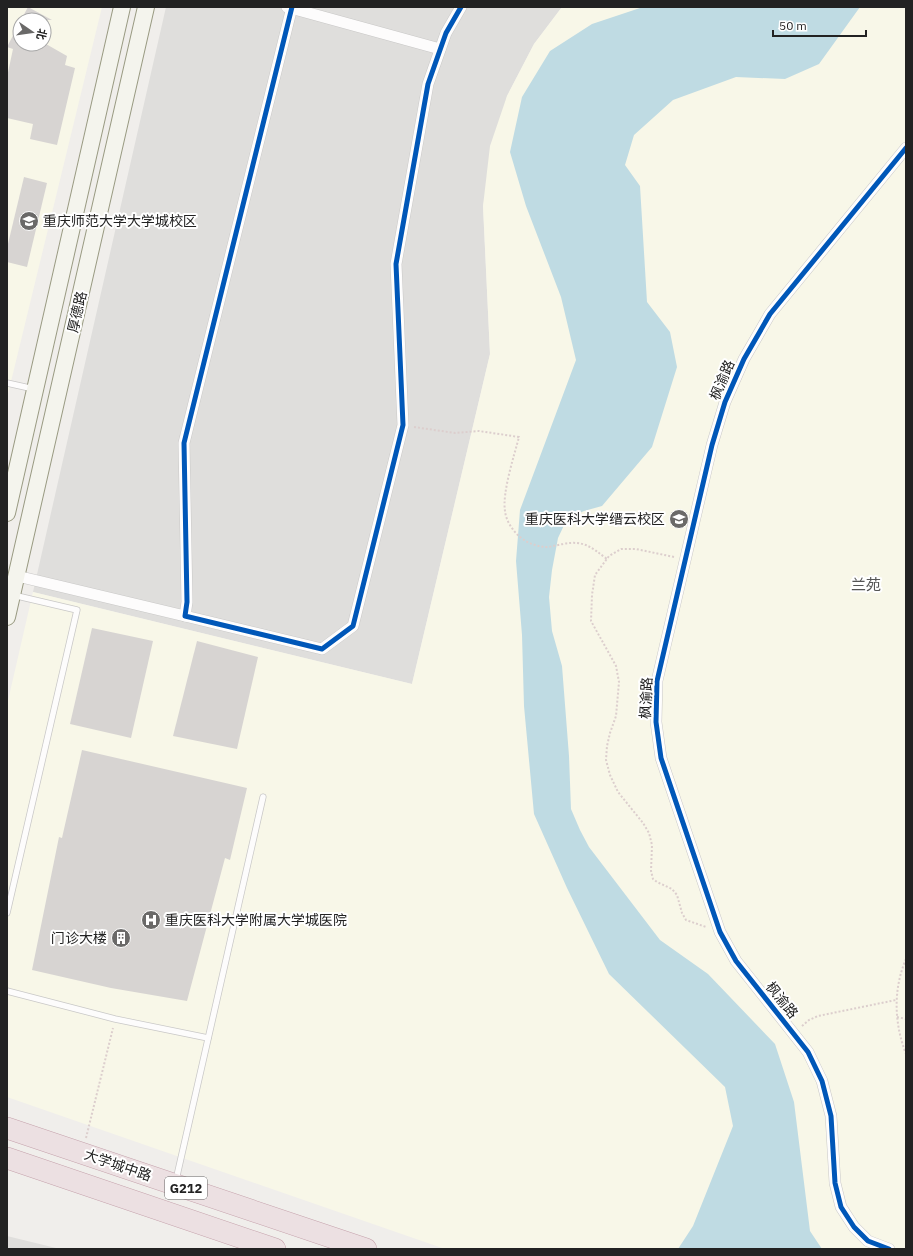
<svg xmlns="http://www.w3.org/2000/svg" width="913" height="1256" viewBox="0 0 913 1256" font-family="'IBM Plex Sans','Noto Sans SC',sans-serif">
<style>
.residential{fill:#dfdedc}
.education{fill:#f8f7e8;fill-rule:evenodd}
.water{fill:#bfdbe3}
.building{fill:#d7d4d2}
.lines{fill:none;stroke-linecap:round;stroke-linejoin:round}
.lane-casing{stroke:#c9c8c7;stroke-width:7}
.street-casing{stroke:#c9c8c7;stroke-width:12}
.secondary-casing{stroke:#999a82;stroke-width:18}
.highway-casing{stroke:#c5a2ac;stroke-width:22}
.path{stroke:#dccecd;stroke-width:2;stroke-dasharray:2 2;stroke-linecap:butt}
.lane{stroke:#fdfcfc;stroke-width:5.5}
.street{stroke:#fdfcfc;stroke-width:11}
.secondary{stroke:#f4f4ed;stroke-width:16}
.highway{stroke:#ece0e2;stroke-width:21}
.cycleway-casing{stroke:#fff;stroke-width:8}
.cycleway{stroke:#0057b8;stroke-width:5}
.labels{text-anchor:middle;stroke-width:4;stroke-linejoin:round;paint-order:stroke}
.shield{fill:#fff;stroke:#646464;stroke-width:1}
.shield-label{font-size:13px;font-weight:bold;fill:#222}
.poi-label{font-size:14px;fill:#222;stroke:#fff;text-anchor:start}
.street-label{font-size:14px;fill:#222;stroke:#fff}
.neighbourhood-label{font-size:15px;fill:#555;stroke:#fff}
</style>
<rect width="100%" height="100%" fill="#f0eeeb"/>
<g class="residential">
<path d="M166 7H562L534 44 507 96 483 206 490 354 412 684 33 592Z"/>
<path d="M7 1236 60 1249H7Z"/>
</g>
<g class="education">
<path d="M7 7H102L7 398ZM20 20H44V44H20Z"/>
<path d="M562 7H906V1249H445L7 1097V705L33 592 412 684 490 354 483 206 490 146 507 96 534 44Z"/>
</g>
<path class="water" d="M643 7H860L819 64 785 79 736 77 673 100 634 135 625 165 640 186 647 302 670 332 677 367 652 447 602 506 584 511 567 519 558 538 552 570 549 597 552 631 562 666 569 756 571 809 580 830 589 847 660 940 708 974 775 1044 794 1102 810 1231 822 1249H678L693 1226 733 1126 725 1087 609 974 567 888 534 814 524 706 522 635 516 561 520 510 576 360 561 297 526 206 510 152 522 97 550 51 592 24Z"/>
<g class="building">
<path d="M28 7 52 20H21Z"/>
<path d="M20 22V44H46L67 56 65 65 75 68 57 145 30 139 33 124 7 118V77L13 49 7 47Z"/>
<path d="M24 177 47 183 27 267 7 262V248Z"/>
<path d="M92 628 153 641 131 738 70 724Z"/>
<path d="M197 641 258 657 237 749 173 736Z"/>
<path d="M82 750 247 788 230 860 225 858 187 1001 111 988 32 970 59 837 62 838Z"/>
</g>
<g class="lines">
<defs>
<g id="lane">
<path d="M7 383 34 389"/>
<path d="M7 913 77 610 13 595"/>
<path d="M7 991 115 1019 208 1038"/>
<path d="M176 1180 263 797"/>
</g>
<g id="street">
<path d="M287 7 440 49"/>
<path d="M292 7 184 443 187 602 185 616 322 649 353 626 403 425 396 264 428 84 446 33 461 7"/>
<path d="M17 576 185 616"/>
<path d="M889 1249 868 1241 854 1227 841 1207 835 1183 831 1116 822 1081 808 1052 736 961 720 932 661 758 656 722 657 681 712 445 725 402 744 359 770 314 906 148"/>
</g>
<g id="secondary">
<path d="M7 513 122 7"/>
<path d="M7 617 146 7"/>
</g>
<g id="highway">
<path d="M7 1128 366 1249"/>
<path d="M7 1158 275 1249"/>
</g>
</defs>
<use href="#lane" class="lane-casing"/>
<use href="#street" class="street-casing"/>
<use href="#secondary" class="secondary-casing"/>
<use href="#highway" class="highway-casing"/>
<g class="path">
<path d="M414 427 455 433 479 431 519 437C514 456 502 493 505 511 506 521 513 531 520 537 527 543 536 546 545 547 551 547 557 545 563 544 584 540 591 547 607 559"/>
<path d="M674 557 636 549H621L609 556 595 575 592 595 591 621 616 666 619 682 616 716 610 733 607 746 606 760 610 775 618 792 643 823 649 833 652 845 651 871 653 879 657 882 672 889 677 895 682 913 686 920 706 927"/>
<path d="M906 959C893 989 894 1023 906 1054"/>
<path d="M897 1017 906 1019"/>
<path d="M802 1026 809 1020 818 1016 896 1000"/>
<path d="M86 1138 113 1028"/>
</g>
<use href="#lane" class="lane"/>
<use href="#street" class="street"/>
<use href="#secondary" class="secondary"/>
<use href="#highway" class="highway"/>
<defs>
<g id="cycleway">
<path d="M292 7 184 443 187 602 185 616 322 649 353 626 403 425 396 264 428 84 446 33 461 7"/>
<path d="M889 1249 868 1241 854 1227 841 1207 835 1183 831 1116 822 1081 808 1052 736 961 720 932 661 758 656 722 657 681 712 445 725 402 744 359 770 314 906 148"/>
</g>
</defs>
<use href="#cycleway" class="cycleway-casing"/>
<use href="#cycleway" class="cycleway"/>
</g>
<defs>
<symbol id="university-disc" viewBox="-11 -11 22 22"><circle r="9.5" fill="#6a6968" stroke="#fff"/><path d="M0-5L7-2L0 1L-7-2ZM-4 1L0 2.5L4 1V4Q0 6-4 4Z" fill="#fff"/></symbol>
<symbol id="hospital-disc" viewBox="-11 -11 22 22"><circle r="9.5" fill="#6a6968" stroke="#fff"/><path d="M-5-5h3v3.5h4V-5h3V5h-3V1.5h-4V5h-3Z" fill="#fff"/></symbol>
<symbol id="building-disc" viewBox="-11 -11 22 22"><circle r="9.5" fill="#6a6968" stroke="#fff"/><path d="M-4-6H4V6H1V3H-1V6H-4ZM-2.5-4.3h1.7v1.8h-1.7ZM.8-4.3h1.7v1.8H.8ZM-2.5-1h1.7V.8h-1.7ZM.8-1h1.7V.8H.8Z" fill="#fff"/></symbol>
</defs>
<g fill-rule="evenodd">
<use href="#university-disc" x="18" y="210" width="22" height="22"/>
<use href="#university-disc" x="668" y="508" width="22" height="22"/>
<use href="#hospital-disc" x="140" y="909" width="22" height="22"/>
<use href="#building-disc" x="110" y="927" width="22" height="22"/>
</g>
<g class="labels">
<rect class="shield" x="165" y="1177" width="42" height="22" rx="3"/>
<g class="shield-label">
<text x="186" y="1193">G212</text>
</g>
<g class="poi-label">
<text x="43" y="226">重庆师范大学大学城校区</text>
<text x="665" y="524" text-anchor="end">重庆医科大学缙云校区</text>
<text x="165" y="925">重庆医科大学附属大学城医院</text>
<text x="107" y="943" text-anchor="end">门诊大楼</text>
</g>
<g class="street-label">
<text transform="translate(77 312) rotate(-77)" y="5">厚德路</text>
<text transform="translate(722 380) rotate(-67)" y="5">枫渝路</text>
<text transform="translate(646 698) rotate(-87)" y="5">枫渝路</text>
<text transform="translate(782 1000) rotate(51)" y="5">枫渝路</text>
<text transform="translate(118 1165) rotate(19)" y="5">大学城中路</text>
</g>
<g class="neighbourhood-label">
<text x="866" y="590">兰苑</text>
</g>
</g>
<rect width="913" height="1256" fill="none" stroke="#222222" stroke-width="16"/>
<g transform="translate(32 32) rotate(103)"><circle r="19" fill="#ffffff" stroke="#a7a7a7"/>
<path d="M0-3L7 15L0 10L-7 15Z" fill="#6a6968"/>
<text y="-6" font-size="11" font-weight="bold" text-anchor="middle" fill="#222222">北</text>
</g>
<path d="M773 30v6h93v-6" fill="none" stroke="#222222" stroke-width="2"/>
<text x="779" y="30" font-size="12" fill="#222222" stroke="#ffffff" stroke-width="3" paint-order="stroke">50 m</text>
</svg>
